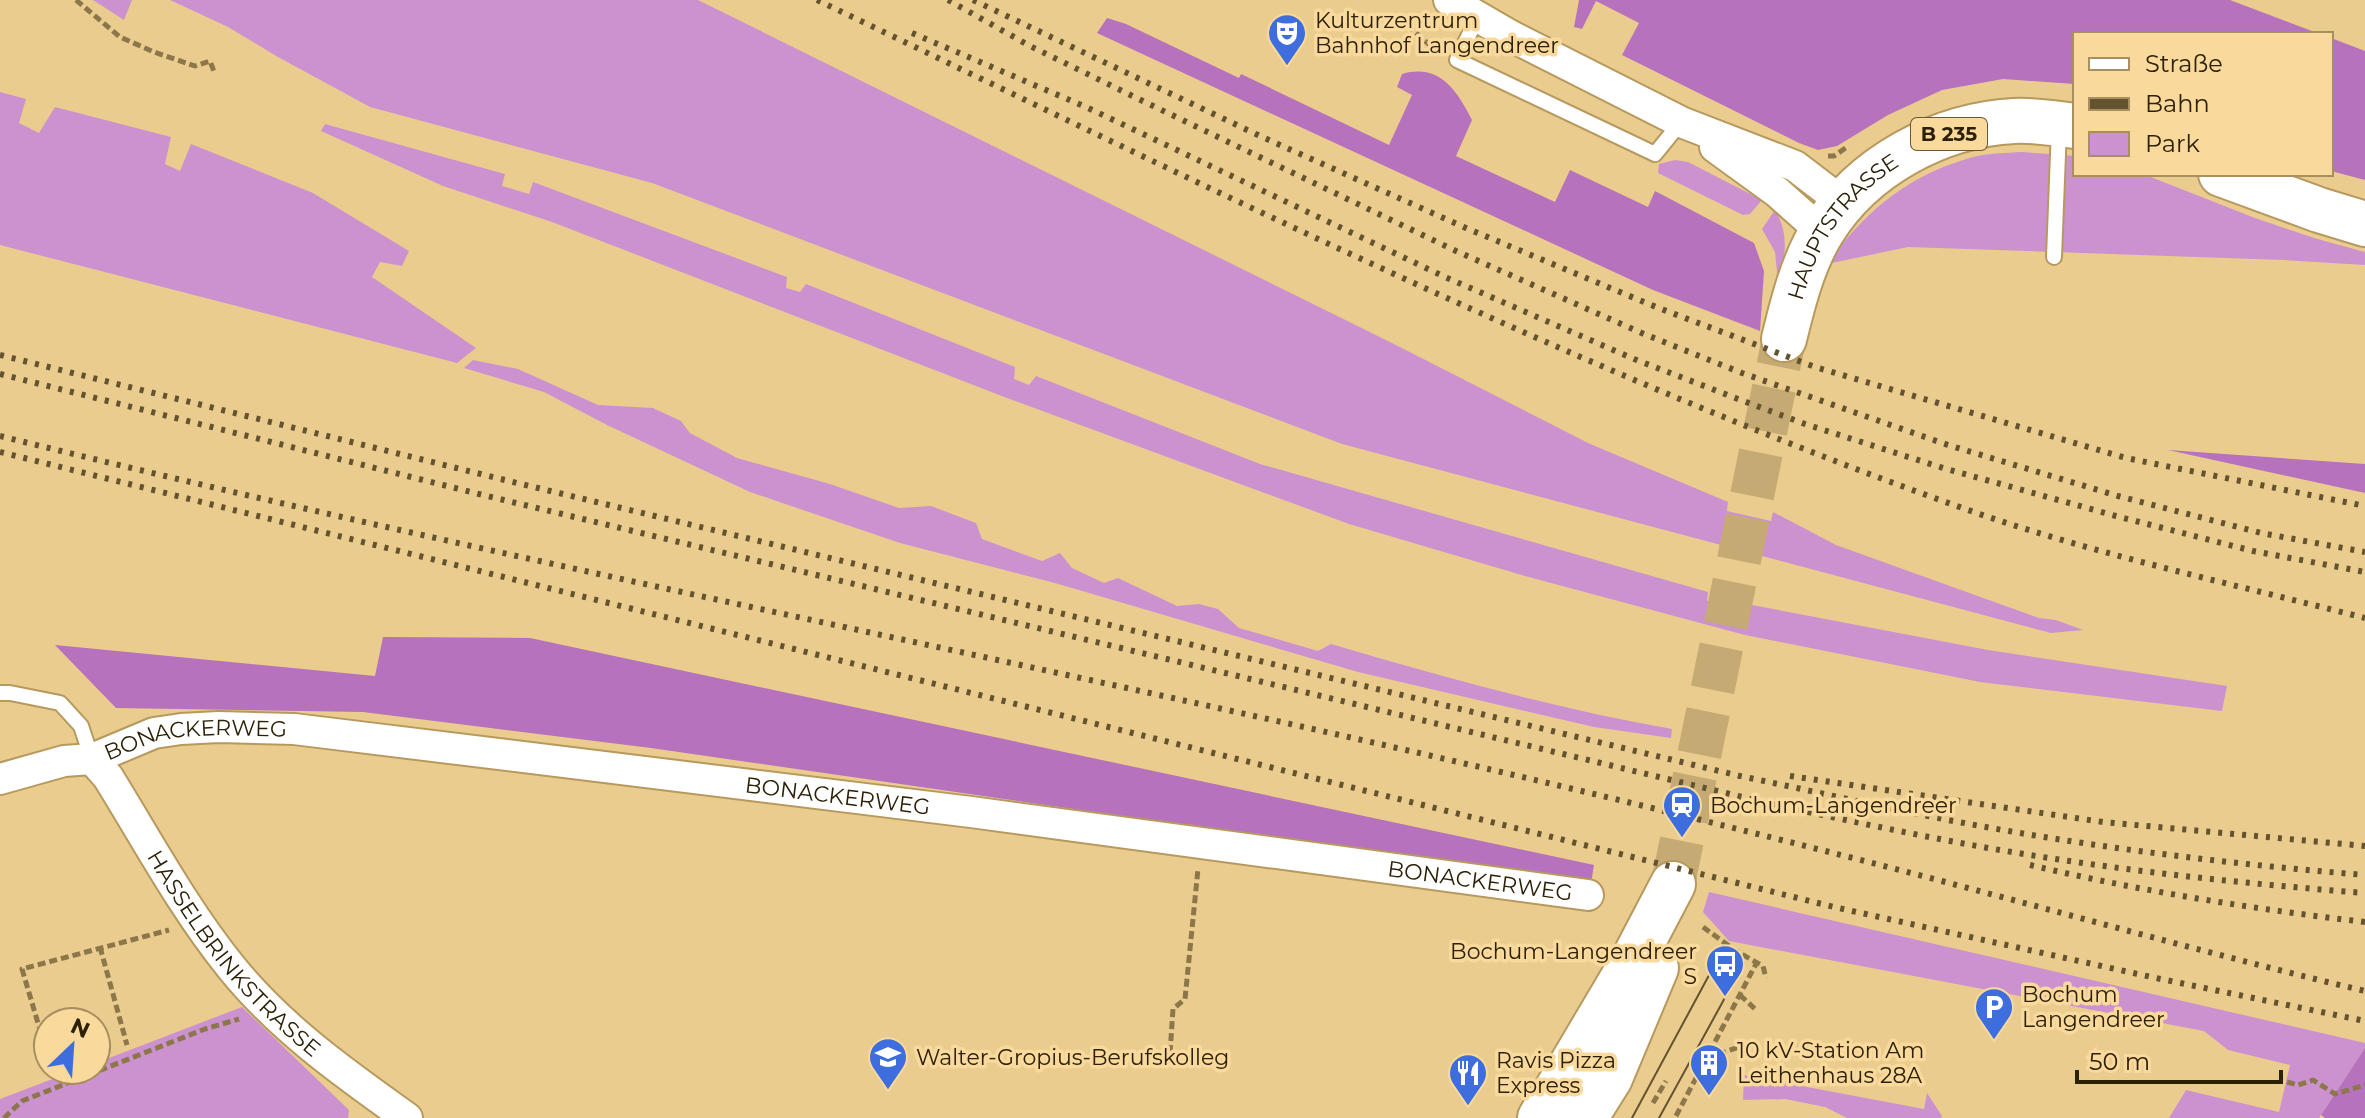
<svg xmlns="http://www.w3.org/2000/svg" width="2365" height="1118" viewBox="0 0 2365 1118" font-family="Montserrat,sans-serif">
<style>
.green{fill:#cc92d0}
.forest{fill:#b672bc}
.lines{fill:none;stroke-linecap:round;stroke-linejoin:round}
.primary-tunnel{stroke:#c5aa74;stroke-width:44;stroke-dasharray:44 22;stroke-linecap:butt}
.service-casing{stroke:#b7995e;stroke-width:18}
.minor-casing{stroke:#b7995e;stroke-width:34}
.primary-casing{stroke:#b7995e;stroke-width:48}
.path{stroke:#8c774b;stroke-width:5;stroke-dasharray:8 4;stroke-linecap:butt}
.service{stroke:#fff;stroke-width:14}
.minor{stroke:#fff;stroke-width:30}
.primary{stroke:#fff;stroke-width:44}
.tram{stroke:#64532f;stroke-width:2}
.rail{stroke:#64532f;stroke-width:6;stroke-dasharray:4 8;stroke-linecap:butt}
.labels{text-anchor:middle;stroke-width:7;stroke-linejoin:round;paint-order:stroke}
.shield{fill:#f9d99c;stroke:#6a5834;stroke-width:2}
.shield-label{font-size:20px;font-weight:bold;fill:#2c2107}
.poi-label{font-size:22px;fill:#2c2107;stroke:#f9d99c;text-anchor:start}
.street-label{font-size:22px;fill:#2c2107;stroke:#f9d99c}
</style>
<rect width="100%" height="100%" fill="#ebcc8f"/>
<g class="green">
<path d="M93 0H132L124 20Z"/>
<path d="M170 0H698L1392 343 1588 443 1728 502 1727 511 1771 521 1773 512 1836 545 2039 618 2056 620 2083 630 2051 633 1342 444 652 183 370 107 278 57 228 27Z"/>
<path d="M0 92 26 99 19 123 39 133 55 107 171 137 165 164 180 171 191 144 313 193 409 251 402 266 380 262 372 277 476 348 457 363 0 245Z"/>
<path d="M325 124 505 174 502 186 529 194 533 182 787 277 786 288 800 292 806 284 1015 367 1014 379 1029 385 1036 376 1260 464 1708 592 1707 601 1750 612 1752 605 1988 650 2227 686 2222 711 1980 682 1745 635 1525 576 1349 524 1007 398 552 222 443 186 321 131Z"/>
<path d="M2022 152 2075 156V174H2143L2255 218 2314 238 2365 252V265L2283 260 1908 247 1827 264C1865 211 1908 175 1973 157 1988 153 2006 153 2022 152Z"/>
<path d="M1675 160 1688 162 1762 200 1750 214 1743 215 1658 173 1659 164Z"/>
<path d="M1775 210C1789 233 1785 253 1781 279L1778 281 1775 252 1762 229Z"/>
<path d="M473 360 518 369 598 405 653 408 681 421 690 433 737 458 830 484 899 508 931 506 976 523 982 539 1042 561 1060 553 1072 568 1104 583 1118 578 1177 606 1199 604 1218 609 1239 628 1318 651 1331 644C1444 677 1556 709 1672 729L1671 738 1594 727 1358 672 1055 583 900 543 750 492 607 425 544 392 464 368Z"/>
<path d="M1709 892 2365 1043V1048L2319 1118H2169L2186 1090 2279 1112 2290 1065 2228 1050 2204 1031 1729 941 1703 912Z"/>
<path d="M242 1007 349 1110 348 1118H0V1099L76 1070H96V1063Z"/>
<path d="M1744 1075 1924 1109 1927 1093 1942 1116 1941 1118H1847L1825 1107 1785 1099 1743 1100Z"/>
</g>
<g class="forest">
<path d="M1579 0H2230L2320 34H2075V84L2003 79 1942 90 1888 115 1837 146 1818 150 1799 143 1622 55 1639 23 1596 1 1582 29 1574 27Z"/>
<path d="M1107 18 1126 24 1239 78 1241 74 1389 145 1412 95 1397 87 1402 74C1440 63 1457 91 1472 120L1456 156 1555 202 1570 170 1648 207 1655 191 1754 243 1764 271 1760 331 1653 290 1097 33Z"/>
<path d="M2331 38 2365 51V180L2331 171Z"/>
<path d="M2168 450 2365 464V493Z"/>
<path d="M383 637 530 638 1594 865 1591 884 651 748 363 712 116 708 55 645 375 676Z"/>
<path d="M2365 1048V1118H2325L2321 1115Z"/>
</g>
<g class="lines">
<path class="primary-tunnel" d="M1673 884 1784 339"/>
<defs>
<g id="service">
<path d="M1478 16 1457 60 1655 154 1681 122"/>
<path d="M2054 257 2059 128"/>
<path d="M0 693H10L60 703 81 726 92 759"/>
</g>
<g id="minor">
<path d="M1449 0 1511 36 1681 122 1795 166 1842 202"/>
<path d="M1715 147 1777 192 1822 232"/>
<path id="s1" d="M92 759 108 777C147 840 184 909 231 967 280 1028 344 1073 407 1118"/>
<path id="s2" d="M0 779 64 761 92 759 154 733 181 729 219 727 294 729 971 812 1588 895"/>
</g>
<g id="primary">
<path d="M2221 174 2319 210 2365 224"/>
<path id="s3" d="M1784 339C1793 302 1803 262 1823 230 1863 166 1939 125 2014 121 2034 120 2055 123 2075 126"/>
<path d="M1540 1118 1630 966 1673 884"/>
<path d="M1585 1118 1610 1078 1656 968"/>
</g>
</defs>
<use href="#service" class="service-casing"/>
<use href="#minor" class="minor-casing"/>
<use href="#primary" class="primary-casing"/>
<g class="path">
<path d="M76 0 120 37 154 52 195 66 210 61 215 74"/>
<path d="M1407 25 1441 55"/>
<path d="M1828 156H1834L1847 147"/>
<path d="M1703 927 1736 951 1763 966 1766 978"/>
<path d="M100 947 127 1045"/>
<path d="M1726 970 1736 951"/>
<path d="M1740 995 1755 1009"/>
<path d="M1170 1053 1173 1009 1185 999 1198 869"/>
<path d="M48 1057 22 969 169 930"/>
<path d="M1707 1058 1745 1045"/>
<path d="M2287 1082 2298 1085 2313 1080 2335 1094 2365 1085"/>
<path d="M1653 1103 1666 1081"/>
<path d="M1676 1116 1757 962"/>
<path d="M4 1118 22 1101 205 1029 239 1019"/>
</g>
<use href="#service" class="service"/>
<use href="#minor" class="minor"/>
<use href="#primary" class="primary"/>
<g class="tram">
<path d="M1632 1118 1721 953"/>
<path d="M1659 1118 1744 963"/>
</g>
<g class="rail">
<path d="M817 0C1196 181 1572 370 1968 510 2097 555 2233 584 2365 618"/>
<path d="M948 0 1030 46 1149 104 1456 251 1644 334 1742 373 1948 445 2118 496 2261 533 2365 552"/>
<path d="M973 0 1260 136 1466 228 1656 307 1815 367 2126 458 2365 506"/>
<path d="M912 33 1086 107 1445 277 1634 359 1738 399 1805 424 1943 468 2116 516 2253 551 2365 572"/>
<path d="M0 355 517 483 1740 776C1799 788 1859 802 1918 814 2065 844 2216 863 2365 875"/>
<path d="M0 374 487 496 1780 806C1845 820 1911 834 1977 846 2105 869 2235 883 2365 893"/>
<path d="M0 436C443 546 890 634 1335 734 1505 772 1676 813 1845 856 2019 900 2191 950 2365 991"/>
<path d="M0 452 1834 907 2156 978 2365 1021"/>
<path d="M1790 776 2103 822 2365 846"/>
<path d="M2030 865C2140 891 2253 909 2365 922"/>
</g>
</g>
<defs>
<symbol id="theatre-pin" viewBox="-11 -11 22 30"><path d="M0 17L-7.5 6A9.5 9.5 0 1 1 7.5 6Z" fill="#3e6ede" stroke="#f9d99c"/><path d="M-5-5.5Q0-4 5-5.5V0Q5 5 0 6Q-5 5-5 0ZM-3.3-2.5H-1v1.5H-3.3ZM1-2.5H3.3v1.5H1ZM-2.8 1Q0 5.5 2.8 1Z" fill="#fff"/></symbol>
<symbol id="station-pin" viewBox="-11 -11 22 30"><path d="M0 17L-7.5 6A9.5 9.5 0 1 1 7.5 6Z" fill="#3e6ede" stroke="#f9d99c"/><path d="M-3-6H3Q5-6 5-4V2Q5 4 3 4L4.5 6H3L1.5 4h-3L-3 6H-4.5L-3 4Q-5 4-5 2V-4Q-5-6-3-6ZM-3.5-4v3h7v-3ZM-3.5 1v1.5H-2V1ZM2 1v1.5H3.5V1Z" fill="#fff"/></symbol>
<symbol id="bus-pin" viewBox="-11 -11 22 30"><path d="M0 17L-7.5 6A9.5 9.5 0 1 1 7.5 6Z" fill="#3e6ede" stroke="#f9d99c"/><path d="M-5-6H5V4H4V6H2V4H-2V6H-4V4H-5ZM-3.5-4V0h7V-4ZM-3.5 1.2v1.5H-2V1.2ZM2 1.2v1.5H3.5V1.2Z" fill="#fff"/></symbol>
<symbol id="parking-pin" viewBox="-11 -11 22 30"><path d="M0 17L-7.5 6A9.5 9.5 0 1 1 7.5 6Z" fill="#3e6ede" stroke="#f9d99c"/><path d="M-3.5-5.5H1a3.5 3.5 0 0 1 0 7H-1V5.5H-3.5ZM-1-3.4V-.6H.8a1.4 1.4 0 0 0 0-2.8Z" fill="#fff"/></symbol>
<symbol id="school-pin" viewBox="-11 -11 22 30"><path d="M0 17L-7.5 6A9.5 9.5 0 1 1 7.5 6Z" fill="#3e6ede" stroke="#f9d99c"/><path d="M0-5L7-2L0 1L-7-2ZM-4 1L0 2.5L4 1V4Q0 6-4 4Z" fill="#fff"/></symbol>
<symbol id="building-pin" viewBox="-11 -11 22 30"><path d="M0 17L-7.5 6A9.5 9.5 0 1 1 7.5 6Z" fill="#3e6ede" stroke="#f9d99c"/><path d="M-4-6H4V6H1V3H-1V6H-4ZM-2.5-4.3h1.7v1.8h-1.7ZM.8-4.3h1.7v1.8H.8ZM-2.5-1h1.7V.8h-1.7ZM.8-1h1.7V.8H.8Z" fill="#fff"/></symbol>
<symbol id="restaurant-pin" viewBox="-11 -11 22 30"><path d="M0 17L-7.5 6A9.5 9.5 0 1 1 7.5 6Z" fill="#3e6ede" stroke="#f9d99c"/><path d="M-5-6h1v4h1v-4h1v4h1v-4h1v5L-1.5 .5V6h-2V.5L-5-1ZM5-6V6H3V1.5H1.5Q1.5-4 5-6Z" fill="#fff"/></symbol>
</defs>
<g fill-rule="evenodd">
<use href="#theatre-pin" x="1265" y="11" width="44" height="60"/>
<use href="#station-pin" x="1660" y="783" width="44" height="60"/>
<use href="#bus-pin" x="1703" y="942" width="44" height="60"/>
<use href="#parking-pin" x="1972" y="985" width="44" height="60"/>
<use href="#school-pin" x="866" y="1035" width="44" height="60"/>
<use href="#building-pin" x="1687" y="1041" width="44" height="60"/>
<use href="#restaurant-pin" x="1446" y="1051" width="44" height="60"/>
</g>
<g class="labels">
<rect class="shield" x="1911" y="118" width="76" height="32" rx="6"/>
<g class="shield-label">
<text x="1949" y="141">B 235</text>
</g>
<g class="poi-label">
<text x="1315" y="28">Kulturzentrum<tspan x="1315" dy="25">Bahnhof Langendreer</tspan></text>
<text x="1710" y="813">Bochum-Langendreer</text>
<text x="1697" y="959" text-anchor="end">Bochum-Langendreer<tspan x="1697" dy="25">S</tspan></text>
<text x="2022" y="1002">Bochum<tspan x="2022" dy="25">Langendreer</tspan></text>
<text x="1737" y="1058">10 kV-Station Am<tspan x="1737" dy="25">Leithenhaus 28A</tspan></text>
<text x="916" y="1065">Walter-Gropius-Berufskolleg</text>
<text x="1496" y="1068">Ravis Pizza<tspan x="1496" dy="25">Express</tspan></text>
</g>
<g class="street-label">
<text dy="8" stroke="none"><textPath href="#s3" startOffset="130">HAUPTSTRASSE</textPath></text>
<text dy="8" stroke="none"><textPath href="#s2" startOffset="202">BONACKERWEG</textPath></text>
<text dy="8" stroke="none"><textPath href="#s2" startOffset="850">BONACKERWEG</textPath></text>
<text dy="8" stroke="none"><textPath href="#s2" startOffset="1498">BONACKERWEG</textPath></text>
<text dy="8" stroke="none"><textPath href="#s1" startOffset="242">HASSELBRINKSTRASSE</textPath></text>
</g>
</g>
<rect x="2073" y="32" width="260" height="144" fill="#f9d99c" stroke="#a78f60" stroke-width="2"/>
<rect x="2089" y="58" width="40" height="12" fill="#ffffff" stroke="#a78f60" stroke-width="2"/>
<text x="2145" y="72" font-size="24" fill="#2c2107">Straße</text>
<rect x="2089" y="98" width="40" height="12" fill="#64532f" stroke="#a78f60" stroke-width="2"/>
<text x="2145" y="112" font-size="24" fill="#2c2107">Bahn</text>
<rect x="2089" y="132" width="40" height="24" fill="#cc92d0" stroke="#a78f60" stroke-width="2"/>
<text x="2145" y="152" font-size="24" fill="#2c2107">Park</text>
<g transform="translate(72 1046) rotate(25)"><circle r="38" fill="#f9d99c" stroke="#a78f60" stroke-width="2"/>
<path d="M0-6L14 30L0 20L-14 30Z" fill="#3e6ede"/>
<text y="-12" font-size="22" font-weight="bold" text-anchor="middle" fill="#2c2107">N</text>
</g>
<path d="M2077 1070v12h204v-12" fill="none" stroke="#2c2107" stroke-width="4"/>
<text x="2089" y="1070" font-size="24" fill="#2c2107" stroke="#f9d99c" stroke-width="6" paint-order="stroke">50 m</text>
</svg>
